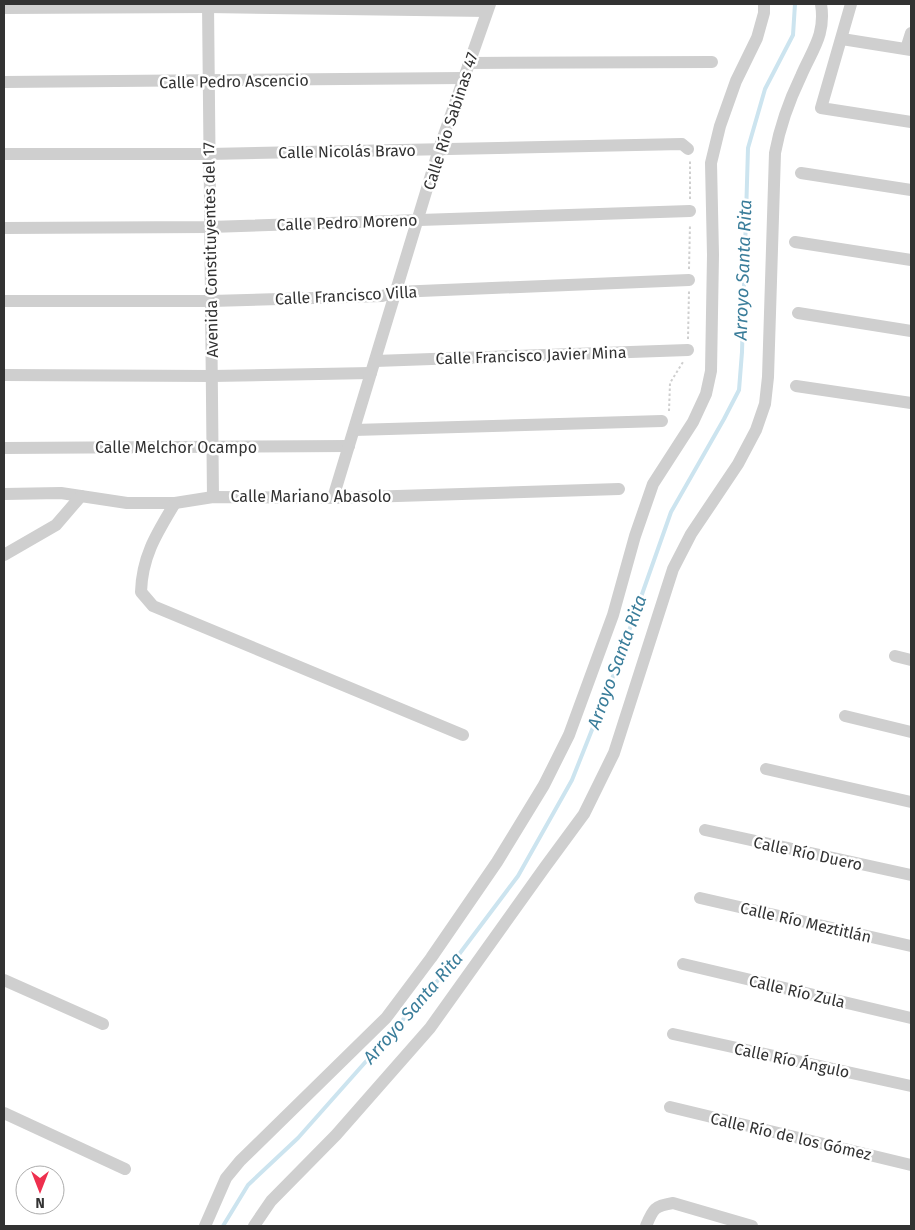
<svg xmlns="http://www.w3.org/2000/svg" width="915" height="1230" viewBox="0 0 915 1230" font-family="'Fira Sans',sans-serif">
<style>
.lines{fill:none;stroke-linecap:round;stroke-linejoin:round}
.stream{stroke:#cce4ef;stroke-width:4}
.path{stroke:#cfcfcf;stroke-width:2;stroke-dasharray:2.5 2.5;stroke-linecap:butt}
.minor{stroke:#cfcfcf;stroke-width:12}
.labels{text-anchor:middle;stroke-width:5;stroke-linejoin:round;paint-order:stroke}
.street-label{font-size:16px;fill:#323232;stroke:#fff}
.water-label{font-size:18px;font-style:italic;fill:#3a7d9a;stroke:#fff}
</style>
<rect width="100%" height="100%" fill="#fff"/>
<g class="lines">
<path class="stream" d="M223 1226 248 1185 298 1138 448 969 518 876 572 780 611 682 671 512 724 419 739 390 742 352 748 148 765 89 793 35 795 4"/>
<g class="path">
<path d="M690 199V161"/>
<path d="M689 269 690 224"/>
<path d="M688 339 689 291"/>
<path d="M669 411 670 383 683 362"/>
</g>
<g class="minor">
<path d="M208 4 213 497"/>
<path d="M851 4 821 108 911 122"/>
<path d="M4 8 208 7 487 11"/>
<path d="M842 39 911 50"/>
<path d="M906 49 911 33"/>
<path d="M468 63 712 62"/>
<path d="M4 82 463 78"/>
<path d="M4 154H209L682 144 688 149"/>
<path d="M801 173 911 190"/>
<path d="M4 228 210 227 690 211"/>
<path d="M795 242 911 260"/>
<path d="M4 301H211L382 296 396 292 689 280"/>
<path d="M798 313 911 331"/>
<path d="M375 361 688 350"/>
<path d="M4 375 212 376 371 373"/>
<path d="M796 386 911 403"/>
<path d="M354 430 662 421"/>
<path d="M4 448 349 446"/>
<path d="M4 494 61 493 127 503H175L213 497 333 498 619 489"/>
<path d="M333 498 439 149 490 4"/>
<path d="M175 503C157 533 142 556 141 592L153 606 463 735"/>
<path d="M4 555 56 525 81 496"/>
<path d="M895 656 911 660"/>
<path d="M845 716 911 732"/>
<path d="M766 769 911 802"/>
<path d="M705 830 911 875"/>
<path d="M700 898 911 946"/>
<path d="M683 964 911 1018"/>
<path d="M4 980 103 1024"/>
<path d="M673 1034 911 1086"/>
<path d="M670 1107 911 1165"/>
<path d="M4 1113 125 1169"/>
<path d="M205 1226 226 1178 240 1161 386 1018 431 958 497 862 544 785 569 735 613 615 635 536 653 484 693 422 706 394 711 371 713 255 711 163 720 126 736 81 757 38 764 13V4"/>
<path d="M254 1226 271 1201 336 1135 430 1028 545 867 584 814 614 753 673 569 691 534 738 464 756 430 765 404 768 377 775 153C780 126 789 101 801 76 812 50 826 35 821 4"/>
<path d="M646 1226C653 1209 654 1206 673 1203L752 1226"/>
</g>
</g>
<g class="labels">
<g class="street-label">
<text transform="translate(234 81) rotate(-1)" y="6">Calle Pedro Ascencio</text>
<text transform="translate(450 121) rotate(-72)" y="6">Calle Río Sabinas 47</text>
<text transform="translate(347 151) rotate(-1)" y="6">Calle Nicolás Bravo</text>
<text transform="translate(347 222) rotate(-2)" y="6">Calle Pedro Moreno</text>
<text transform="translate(210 250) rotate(-91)" y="6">Avenida Constituyentes del 17</text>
<text transform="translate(346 295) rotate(-3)" y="6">Calle Francisco Villa</text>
<text transform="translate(531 355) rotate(-2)" y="6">Calle Francisco Javier Mina</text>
<text x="176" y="453">Calle Melchor Ocampo</text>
<text x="311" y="502">Calle Mariano Abasolo</text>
<text transform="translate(808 853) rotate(12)" y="6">Calle Río Duero</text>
<text transform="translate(806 922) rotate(13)" y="6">Calle Río Meztitlán</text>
<text transform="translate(797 991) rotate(13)" y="6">Calle Río Zula</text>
<text transform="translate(792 1060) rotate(12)" y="6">Calle Río Ángulo</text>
<text transform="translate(791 1136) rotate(13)" y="6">Calle Río de los Gómez</text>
</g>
<g class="water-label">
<text transform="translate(743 270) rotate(-88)" y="6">Arroyo Santa Rita</text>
<text transform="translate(617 662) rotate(-70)" y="6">Arroyo Santa Rita</text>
<text transform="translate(413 1008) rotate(-49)" y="6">Arroyo Santa Rita</text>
</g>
</g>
<rect width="915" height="1230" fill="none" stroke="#323232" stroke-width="10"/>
<g transform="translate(40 1190) rotate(180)"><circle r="24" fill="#ffffff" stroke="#adadad"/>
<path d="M0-4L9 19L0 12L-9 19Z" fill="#ee2f4e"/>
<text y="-8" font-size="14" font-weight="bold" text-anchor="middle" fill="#323232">N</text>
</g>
</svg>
